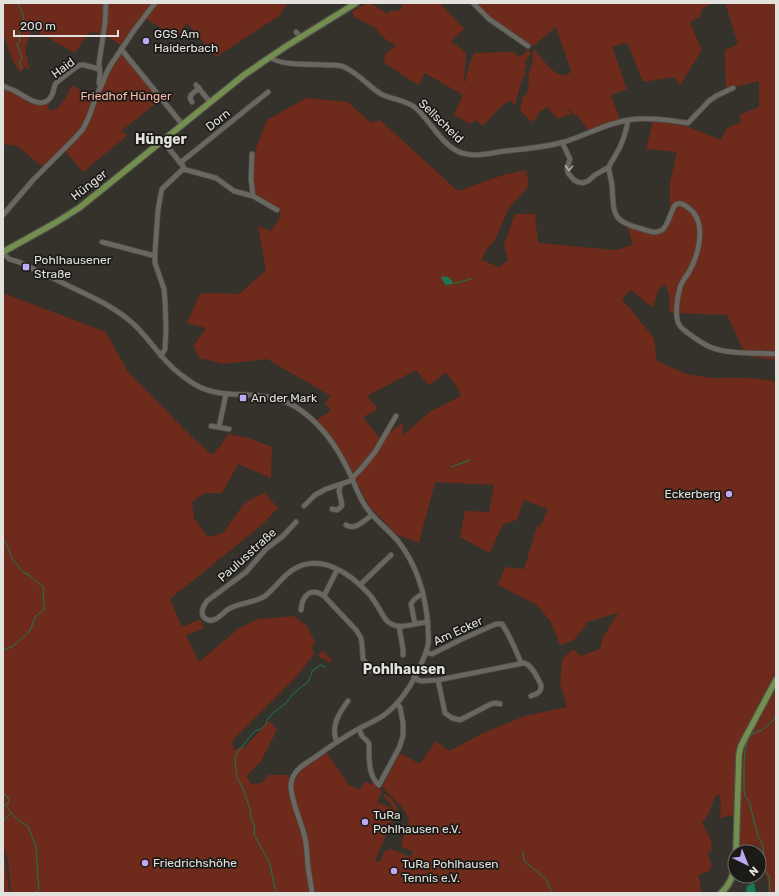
<svg xmlns="http://www.w3.org/2000/svg" width="779" height="896" viewBox="0 0 779 896" font-family="Rubik,sans-serif">
<style>
.green{fill:#6e2a1b;fill-rule:evenodd}
.water{fill:#177a55}
.lines{fill:none;stroke-linecap:round;stroke-linejoin:round}
.stream{stroke:#177a55;stroke-width:1}
.minor-casing{stroke:#4f4e48;stroke-width:6}
.major-casing{stroke:#4f4e48;stroke-width:8}
.minor{stroke:#69675f;stroke-width:4.5}
.major{stroke:#738e4e;stroke-width:5.5}
.oneway{stroke:#b2b0ab}
.poi-dot{fill:#bfa9f4;stroke:#1b1a17;stroke-width:1.5}
.labels{text-anchor:middle;stroke-width:3.5;stroke-linejoin:round;paint-order:stroke}
.poi-label{font-size:12px;fill:#e2e1dd;stroke:#1b1a17;text-anchor:start}
.street-label{font-size:12px;fill:#e2e1dd;stroke:#1b1a17}
.park-label{font-size:12px;fill:#fcb9a9;stroke:#1b1a17}
.quarter-label{font-size:14px;font-weight:bold;fill:#e2e1dd;stroke:#1b1a17}
</style>
<rect width="100%" height="100%" fill="#34322b"/>
<g class="green">
<path d="M3 3H104V14L103 34 89 32 75 53 32 29 25 48 30 70 24 67 21 72C13 66 8 47 5 38H3Z"/>
<path d="M108 3H153L122 46 105 35 108 12Z"/>
<path d="M157 3H288L279 16 216 57 187 23 177 38 145 18Z"/>
<path d="M366 3H370L388 14 389 11H397L402 8 403 3H440L464 29 451 41 466 53C465 63 465 73 464 82H465L470 63 474 53 513 52 515 53 518 57 524 54 528 49 531 53 525 62 526 65 524 72H526L525 75 523 76 515 105 510 101C499 106 491 117 483 126L476 120 470 124 454 115 463 95 425 73 418 85 384 63 385 55 396 45 385 39 374 27 354 17 352 12Z"/>
<path d="M476 3H713L702 9 700 17 693 20 690 23 702 50 680 85 674 77 643 82 628 45 625 43 616 46H612L627 89 611 95 620 120 588 130 577 115 575 116 567 106 571 114 558 119 547 107 537 114 538 117 531 122 520 110 523 96 527 94C529 88 528 84 529 78L528 76C532 68 533 58 534 49 541 56 560 87 571 71L556 27 532 47 489 18Z"/>
<path d="M725 3H776V360L746 356 727 315 670 313 669 295 666 284 658 290 653 308 631 290 622 299 654 338 657 361 687 374 711 378H748L776 381V676L742 740 735 818 732 817V815L720 818 721 801 719 794 715 797 708 815 702 823C707 831 714 842 711 851L707 853 709 857 712 866 709 871 698 875 702 893H11L8 860 3 847V293L106 332 128 372 192 437 212 455 221 445 228 434 249 438 272 447 271 478 238 464 222 493H204L192 502 194 518 208 537 223 533 243 505 253 498 265 493 278 508 262 525 170 599 182 627 200 619 204 628 186 636 199 662 239 628 258 619 294 616 307 626 316 644 312 645 314 654 297 676 232 741 234 750 246 746 269 721 277 730 261 761 247 776 251 784 262 783 268 775H287L294 784C299 768 313 761 326 751L328 756H329L349 785 360 790 363 784 367 782 371 784 374 781 382 791 377 802 393 809 391 804 384 797V795L385 794C390 797 396 802 397 809L375 861 380 862 384 852 387 850H390L391 849 411 857 413 852 401 846 405 830 409 823 408 817 401 806 382 787 400 753 420 764 436 741 449 751 483 733 525 716 567 707 560 683 562 659 573 649 581 656 600 649 603 637 618 613 588 622 574 640 560 645 551 622 537 605 498 585 505 567 524 569 537 526 540 527 548 509 524 500 517 520 503 524 490 553 460 537 465 511 489 512 494 485 435 482C430 503 424 522 419 543L395 534 384 521 370 507 358 485 354 474 335 442 316 420 331 411 325 403 331 396 267 359 223 364 205 359 201 360 193 346 206 328 187 323 200 294 212 293 239 294 266 270 258 226 271 231 281 216 279 209 255 194 253 167 254 153 267 120 306 98 348 102 371 123 380 120 458 191 503 175 526 170 529 186 509 208 495 240 487 249 481 260 499 267 508 260 504 245 515 214H535L538 243 615 250 633 245 628 228 634 224 654 230 664 225 670 208V183L677 152 646 149 653 121 686 126 721 140 727 128 741 122 739 115 759 107V81L726 89 725 50 738 44ZM416 370 429 385 444 374 446 373 457 387 461 396 431 411 402 436 403 423 380 439 363 417 378 409 367 396Z"/>
<path d="M121 53H123L160 100 121 131 128 135 83 172 65 151 43 167 17 146 3 144V87L11 90 26 100V102L29 103 30 102 40 103 52 98C51 100 48 104 48 107 49 113 56 110 58 107 64 102 68 93 72 85L93 97 96 87 95 93 97 97 103 88 112 66Z"/>
<path d="M323 651 332 660 330 663C326 659 321 659 318 655Z"/>
<path d="M776 685V893H768C769 880 766 873 759 862L761 852 758 845 738 847 740 773 742 747Z"/>
<path d="M3 854 5 860 9 893H3Z"/>
</g>
<g class="water">
<path d="M441 276 448 277 452 281V284L445 285Z"/>
<path d="M754 883 756 893H746L747 886V885L749 886 750 884Z"/>
</g>
<g class="lines">
<g class="stream">
<path d="M18 3C19 7 21 9 22 12 25 18 22 22 21 28L20 29 19 35 20 41 17 44 22 58 19 63 22 68"/>
<path d="M452 283H456L471 279"/>
<path d="M451 467 470 460"/>
<path d="M3 540 7 545 13 560 24 573 29 575 44 588 43 593 44 606V610L36 616 34 620 30 631 12 647H10L7 649 3 650"/>
<path d="M3 794 6 795 8 798 9 802 5 805C7 808 9 810 12 813 18 821 19 821 28 826L36 847 38 879 39 889 36 893"/>
<path d="M3 821 11 813"/>
<path d="M523 852 524 861 546 879 552 893"/>
<path d="M277 893 275 889 270 864 256 838 254 834 255 828 251 818 250 809 244 791 237 777 235 762V757L239 750 246 742 253 733 255 731 261 729 266 724 267 720 272 714 286 703 293 694 300 688 308 682 313 670 319 666 321 665 325 667"/>
<path d="M770 893V886L769 876 765 870 763 845 758 836 754 822 750 803 745 796 744 791V765L745 750 749 738 752 734 762 730 773 721 776 716"/>
</g>
<defs>
<g id="minor">
<path d="M473 3 489 19 528 46"/>
<path d="M296 32 301 37"/>
<path d="M121 49 182 124"/>
<path d="M270 57C279 66 313 64 326 65 332 65 339 64 344 67 358 73 368 86 381 94 393 100 407 100 417 109 431 122 444 148 462 153 474 157 487 154 498 152 520 149 543 148 564 142 586 135 605 124 628 120 648 117 668 120 688 123L709 101 716 96 733 88"/>
<path d="M196 85 210 102"/>
<path d="M3 86C7 88 11 89 15 91 25 96 41 110 50 98 54 94 53 88 56 83L75 68 80 65H84L99 69"/>
<path d="M101 87 99 83 100 74 99 63 105 23 106 3"/>
<path d="M192 102 190 98 191 95 199 88"/>
<path d="M628 120C626 133 622 145 615 156 613 160 610 163 609 167 609 173 611 179 612 185 614 214 611 221 642 229 649 231 656 234 662 230 670 224 671 206 677 204 682 202 689 208 693 212 706 227 698 256 689 272 686 277 681 282 680 288 677 298 674 318 680 326 683 330 688 333 692 336 699 341 707 347 716 349 735 355 756 352 776 354"/>
<path d="M162 140 183 166V169"/>
<path d="M562 142 570 159 567 168 568 173 574 180 578 182 583 183 588 181 595 175 609 167"/>
<path d="M252 154 251 179 253 196"/>
<path d="M180 163 268 92"/>
<path d="M183 169 216 178 234 191 253 196 277 210"/>
<path d="M3 215 33 180 74 139 83 129 88 119 97 94 103 82 107 72 110 66 135 29 155 3"/>
<path d="M102 242 155 256"/>
<path d="M3 253 9 259 19 262C37 271 55 279 73 288 92 297 112 306 129 320 144 332 155 350 169 364 176 372 185 378 194 384 215 397 238 393 261 396 273 397 285 401 296 407 316 420 333 441 344 462 352 476 356 491 364 504 373 519 387 528 398 541 417 565 426 597 428 627 428 633 429 639 428 645 426 653 423 660 420 667 413 682 401 701 388 712 380 719 370 723 360 728 344 737 329 747 314 758 308 762 300 766 296 772 293 776 291 781 291 785 290 799 302 823 305 838 307 847 307 857 308 866 309 875 311 884 312 893"/>
<path d="M161 356 165 349 166 329 165 300 164 289 155 263V252L158 210 161 193 162 189 183 169"/>
<path d="M211 426 229 429"/>
<path d="M219 427 226 394"/>
<path d="M352 478 361 469 375 452 396 416"/>
<path d="M304 506 315 495 326 489 353 480"/>
<path d="M332 509 337 510 341 507 342 505 339 491 341 484"/>
<path d="M296 522 283 536 266 549 246 572 207 601C203 606 199 615 206 619 214 624 222 614 227 610 238 602 253 604 265 596 275 589 282 576 294 569 321 553 351 574 369 594 376 602 380 611 386 620 398 632 413 623 428 622"/>
<path d="M346 525C356 531 364 520 372 515"/>
<path d="M360 585 391 555"/>
<path d="M324 596 337 570"/>
<path d="M301 610C302 595 311 587 324 596L357 631 361 638 362 645 363 659 372 671"/>
<path d="M415 624 411 604C414 598 418 596 423 594"/>
<path d="M399 626 403 649V655"/>
<path d="M426 652 432 654 462 639 496 624H502C510 636 516 650 521 663"/>
<path d="M414 677 418 680 422 681 438 680 524 663C532 665 537 677 541 685 542 692 537 694 531 696"/>
<path d="M438 680 445 713 452 718 460 720 491 704 496 703 500 704"/>
<path d="M359 729 362 736 368 742 369 744C369 758 368 776 379 785L399 748 403 736V723L400 707 397 704"/>
<path d="M337 742C330 727 339 713 348 701"/>
</g>
<g id="major">
<path d="M3 252 55 223 79 208 244 75 285 47 356 3"/>
<path d="M736 852 739 754 741 746 745 738 776 680"/>
<path d="M721 893C730 885 733 876 735 864"/>
</g>
</defs>
<use href="#minor" class="minor-casing"/>
<use href="#major" class="major-casing"/>
<use href="#minor" class="minor"/>
<use href="#major" class="major"/>
</g>
<defs><path id="oneway-chevron" d="M-2-3.5L2.5 0L-2 3.5" fill="none" stroke-width="1.6" stroke-linecap="round" stroke-linejoin="round"/></defs>
<use class="oneway" href="#oneway-chevron" transform="translate(569 168) rotate(93)"/>
<g class="poi-dot">
<circle cx="146" cy="41" r="4"/>
<rect x="22" y="263" width="8" height="8" rx="2"/>
<rect x="239" y="394" width="8" height="8" rx="2"/>
<circle cx="729" cy="494" r="4"/>
<circle cx="365" cy="822" r="4"/>
<circle cx="145" cy="863" r="4"/>
<circle cx="394" cy="871" r="4"/>
</g>
<g class="labels">
<g class="poi-label">
<text x="154" y="38">GGS Am<tspan x="154" dy="14">Haiderbach</tspan></text>
<text x="34" y="264">Pohlhausener<tspan x="34" dy="14">Straße</tspan></text>
<text x="251" y="402">An der Mark</text>
<text x="721" y="498" text-anchor="end">Eckerberg</text>
<text x="373" y="819">TuRa<tspan x="373" dy="14">Pohlhausen e.V.</tspan></text>
<text x="153" y="867">Friedrichshöhe</text>
<text x="402" y="868">TuRa Pohlhausen<tspan x="402" dy="14">Tennis e.V.</tspan></text>
</g>
<g class="street-label">
<text transform="translate(63 68) rotate(-36)" y="4">Haid</text>
<text transform="translate(218 120) rotate(-38)" y="4">Dorn</text>
<text transform="translate(441 121) rotate(44)" y="4">Sellscheid</text>
<text transform="translate(89 185) rotate(-38)" y="4">Hünger</text>
<text transform="translate(247 555) rotate(-42)" y="4">Paulusstraße</text>
<text transform="translate(458 631) rotate(-25)" y="4">Am Ecker</text>
</g>
<g class="park-label">
<text x="126" y="100">Friedhof Hünger</text>
</g>
<g class="quarter-label">
<text x="161" y="144">Hünger</text>
<text x="404" y="674">Pohlhausen</text>
</g>
</g>
<rect width="779" height="896" fill="none" stroke="#e2e1dd" stroke-width="8"/>
<g transform="translate(747 864) rotate(137)"><circle r="19" fill="#1b1a17" stroke="#6b6a66"/>
<path d="M0-3L7 15L0 10L-7 15Z" fill="#bfa9f4"/>
<text y="-6" font-size="11" font-weight="bold" text-anchor="middle" fill="#e2e1dd">N</text>
</g>
<path d="M14 30v6h104v-6" fill="none" stroke="#e2e1dd" stroke-width="2"/>
<text x="20" y="30" font-size="12" fill="#e2e1dd" stroke="#1b1a17" stroke-width="3" paint-order="stroke">200 m</text>
</svg>
